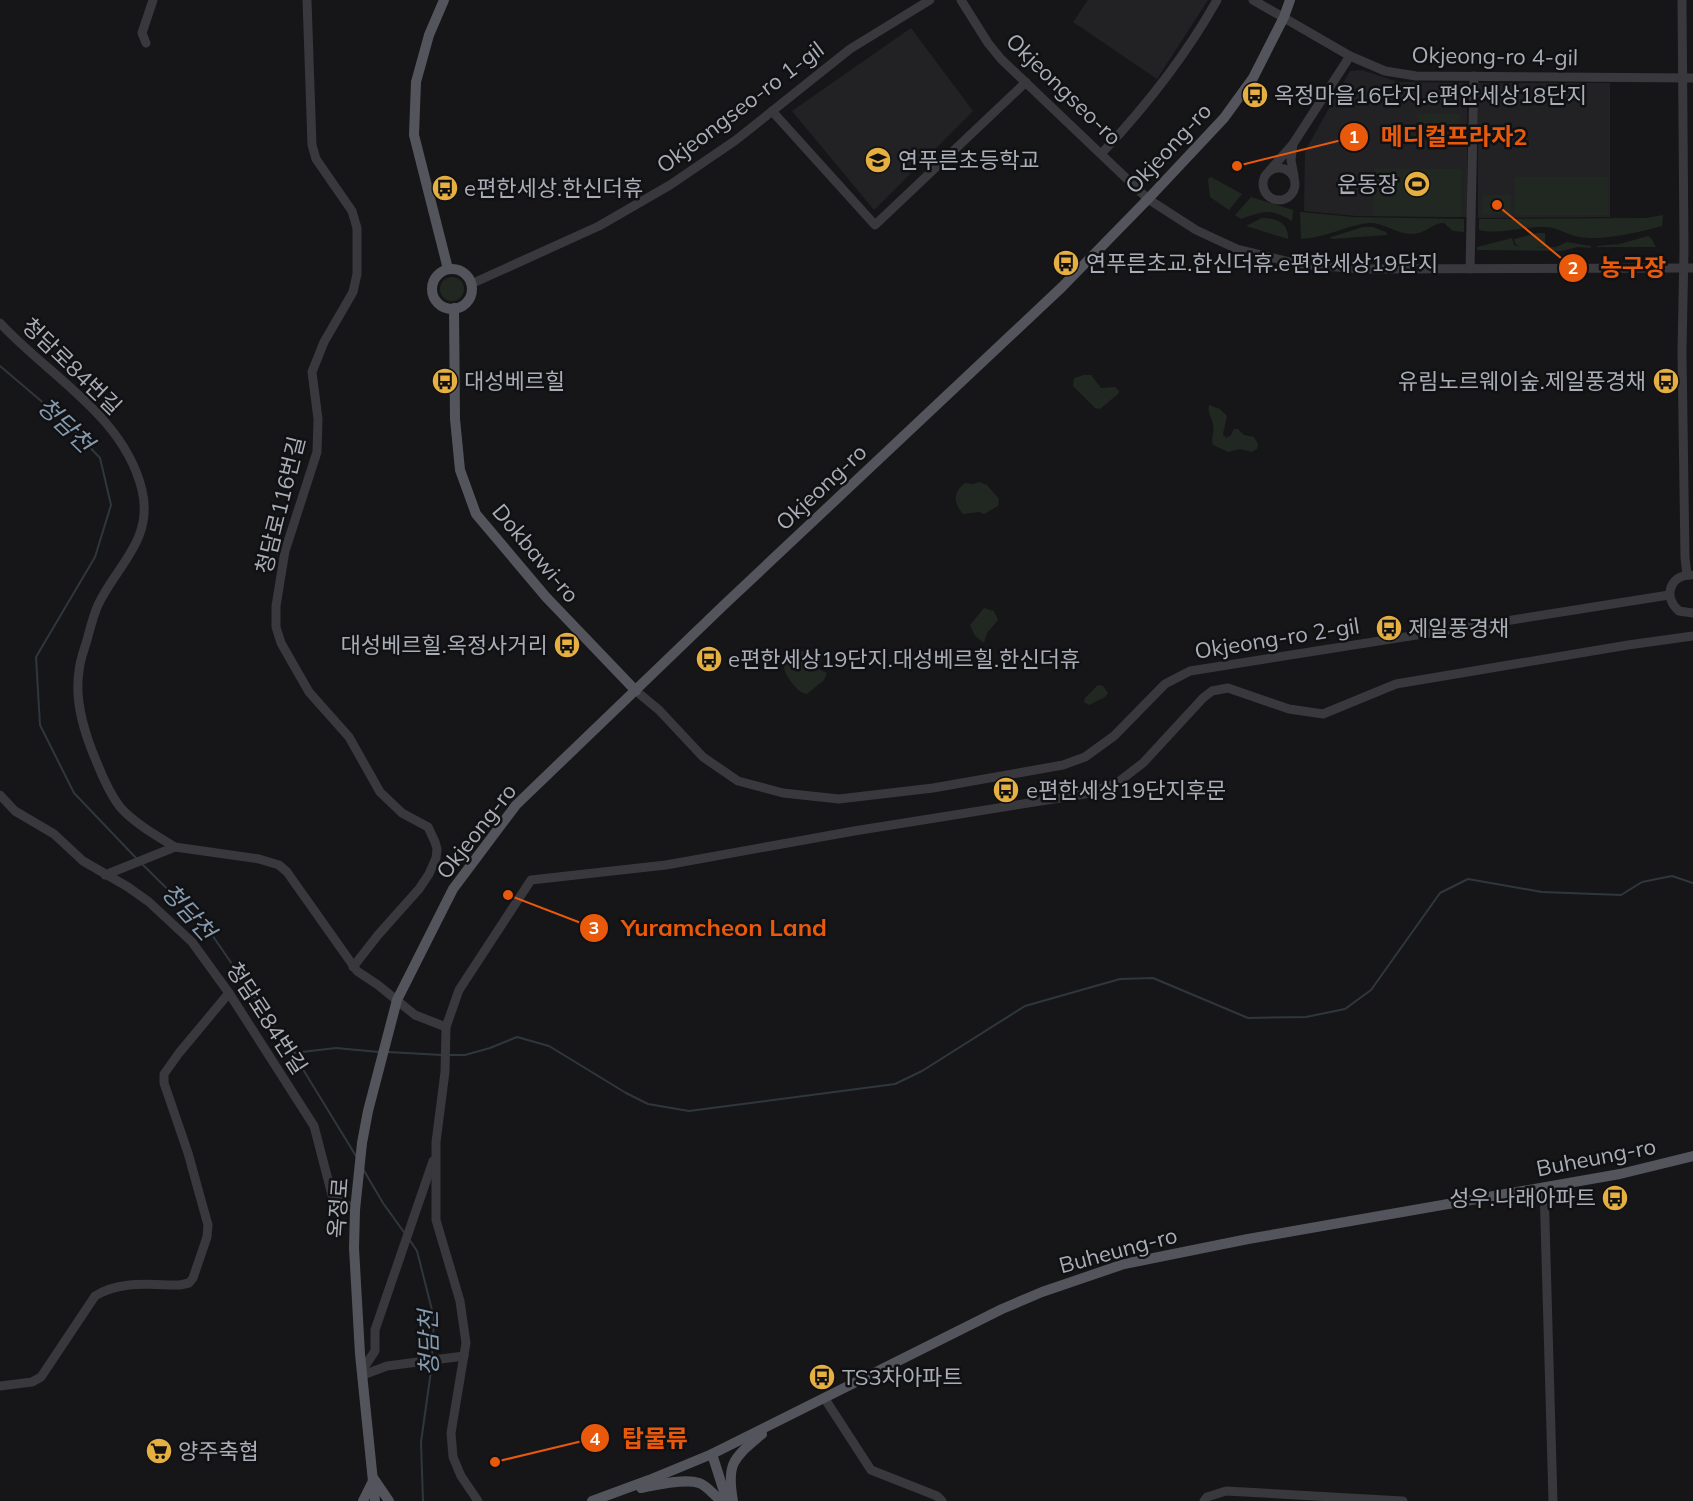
<svg xmlns="http://www.w3.org/2000/svg" width="1693" height="1501" viewBox="0 0 1693 1501" font-family="Mulish,'Noto Sans KR',sans-serif">
<style>
.built{fill:#222225}
.green{fill:#212822}
.lines{fill:none;stroke-linecap:round;stroke-linejoin:round}
.stream{stroke:#2f373d;stroke-width:2}
.minor{stroke:#38383d;stroke-width:9}
.major{stroke:#54555c;stroke-width:10}
.labels{text-anchor:middle;stroke-width:5;stroke-linejoin:round;paint-order:stroke}
.street-label{font-size:22px;fill:#a9adb7;stroke:#111113}
.poi-label{font-size:22px;fill:#a9adb7;stroke:#111113;text-anchor:start}
.water-label{font-size:24px;font-style:italic;fill:#839ab0;stroke:#111113}
.leader{fill:none;stroke:#e8590c;stroke-width:2}
.callout-dot{fill:#e8590c;stroke:#111113;stroke-width:2}
.mark-label{font-size:18px;text-anchor:middle;font-weight:bold;fill:#fff}
.callout-label{font-size:24px;text-anchor:middle;font-weight:bold;fill:#e8590c;stroke:#111113;stroke-width:5;stroke-linejoin:round;paint-order:stroke}
</style>
<rect width="100%" height="100%" fill="#161618"/>
<g class="built">
<path d="M1088 0H1208L1157 79 1073 22Z"/>
<path d="M911 28 973 111 874 210 792 111Z"/>
<path d="M1362 70 1398 82 1467 83V217L1356 216 1304 211 1305 151 1350 71Z"/>
<path d="M1478 83H1610V217L1478 218Z"/>
</g>
<g class="green">
<rect x="1418" y="114" width="42" height="16"/>
<path d="M1374 169H1461V217L1373 216Z"/>
<path d="M1211 177 1242 194 1229 210 1210 197 1208 179Z"/>
<rect x="1515" y="177" width="93" height="38"/>
<path d="M1483 195H1511V214H1482Z"/>
<path d="M1251 197 1293 210 1292 221C1271 208 1264 211 1241 219L1235 215Z"/>
<path d="M1300 212 1354 217 1464 219V232L1453 231 1444 223C1433 223 1428 231 1418 233 1400 238 1386 222 1369 223 1346 225 1326 238 1301 239Z"/>
<path d="M1663 215 1662 226C1640 232 1603 241 1580 237 1567 235 1557 227 1544 227 1523 226 1500 235 1479 230V219L1646 218Z"/>
<path d="M1262 218C1276 218 1289 223 1288 239L1246 226Z"/>
<path d="M1363 227H1373L1386 232 1387 235 1331 239V237Z"/>
<path d="M1538 233H1545V247L1533 248 1556 247 1567 242 1591 246V248L1578 247 1561 251 1477 250V247L1512 238 1514 245 1519 247 1515 243 1514 239Z"/>
<path d="M1648 236 1651 238 1656 247H1597V246L1620 244Z"/>
<circle cx="452" cy="289" r="12"/>
<path d="M1084 375H1091L1101 388 1115 387 1119 391 1118 394 1100 409 1095 408 1073 386 1074 378Z"/>
<path d="M1209 405 1220 409 1227 416 1223 434 1226 438 1231 435 1234 429H1238L1244 435 1254 437 1258 444 1257 449 1252 452 1240 449 1228 452 1213 445C1210 438 1215 433 1213 425 1212 417 1207 413 1209 405Z"/>
<path d="M979 482 987 485 999 499 998 506 984 514 979 512 963 514C954 503 952 493 965 483L973 484Z"/>
<path d="M984 608 994 611 998 620 987 633 984 643 975 636 970 625Z"/>
<path d="M800 650 806 653 811 659 810 665C814 668 822 670 827 673L824 680 807 694C799 692 797 689 792 683 780 667 781 658 800 650Z"/>
<path d="M1098 685 1103 686 1108 693 1105 697 1089 705 1084 702 1085 698Z"/>
</g>
<g class="lines">
<g class="stream">
<path d="M0 366 67 423 100 458 111 505 95 557 36 657 40 725 74 793 136 858"/>
<path d="M142 864 208 929 293 1053 356 1156"/>
<path d="M388 1052 442 1055"/>
<path d="M293 1053 336 1048 379 1052"/>
<path d="M448 1055H465L490 1048 517 1037 549 1046 626 1093 648 1104 689 1111 895 1084 922 1071 1025 1006 1120 979 1153 978 1248 1018 1306 1017 1345 1009 1371 990 1440 893 1468 879 1542 892 1621 895 1642 882 1672 876 1693 883"/>
<path d="M363 1169 383 1203 406 1235"/>
<path d="M409 1239 417 1251 434 1318 432 1358"/>
<path d="M423 1501 421 1442 432 1364"/>
</g>
<g class="minor">
<path d="M307 0 312 145 316 159 352 211 357 228V274L353 292 324 342 312 372 318 419 317 452 285 551 276 606V627L281 643 309 692 349 737 380 792 402 813 428 827 435 842 437 849 436 858 429 874 419 889 378 935 353 967"/>
<path d="M961 0 988 43 1001 59 1148 199 1196 230 1237 249 1298 264 1361 269 1693 268"/>
<path d="M1253 0 1350 56 1385 71 1416 76 1693 78"/>
<path d="M1682 0 1684 249 1682 352 1685 558 1687 575"/>
<path d="M146 43 142 33 153 0"/>
<path d="M772 111 875 225 1026 82"/>
<path d="M1293 144 1350 56"/>
<path d="M1102 153C1147 105 1185 57 1217 0"/>
<circle cx="1279" cy="184" r="16"/>
<path d="M1270 170 1293 144 1291 160 1294 176"/>
<path d="M1470 269 1474 76"/>
<path d="M471 284 599 226 670 185 736 140 850 49 930 0"/>
<path d="M0 323C49 376 124 416 142 490 154 540 116 566 98 605 93 616 90 629 87 640 84 650 80 660 79 671 74 702 85 735 97 763 103 778 110 794 120 807 134 823 157 836 175 847"/>
<path d="M1691 575C1669 575 1663 598 1679 611L1693 613"/>
<path d="M636 691 659 710 703 757 738 781 783 793 839 799 933 788 1063 765 1085 757 1114 736 1165 684 1190 671 1669 595"/>
<path d="M0 795 15 811 54 834 83 861 128 887 149 902 192 942 229 993 314 1126 332 1195 355 1210"/>
<path d="M105 875 175 847 259 859 279 865 287 872 357 971 378 985 415 1015 446 1027"/>
<path d="M1544 1187 1553 1501"/>
<path d="M363 1369 375 1351V1330L433 1161"/>
<path d="M363 1375 387 1366 464 1356"/>
<path d="M0 1386 32 1382 41 1377 95 1296C120 1280 151 1285 180 1285L189 1283 193 1278 207 1237 208 1225 188 1153 164 1083V1074L179 1053 229 993"/>
<path d="M825 1399 871 1470 937 1496 942 1501"/>
<path d="M478 1501 461 1476 453 1457 451 1433 466 1343 460 1301 436 1220V1142L445 1072 446 1027 459 990 531 880 666 865 854 831 1085 794 1117 783 1143 763 1203 698 1212 691 1228 688 1289 709 1323 714 1396 684 1628 645 1693 636"/>
<path d="M1204 1501 1207 1497 1226 1491 1403 1501"/>
</g>
<g class="major">
<path d="M444 0 429 35 416 82 414 135 448 269"/>
<circle cx="452" cy="289" r="20"/>
<path d="M454 308 455 419 460 470 476 514 546 597 636 691"/>
<path d="M712 1454 727 1501"/>
<path d="M641 1488C656 1485 685 1478 699 1483 708 1486 714 1496 722 1501"/>
<path d="M363 1501 374 1479 389 1501"/>
<path d="M375 1501 360 1354 354 1248 355 1210 362 1143 368 1111 397 1000 453 889 516 805 725 604 1062 287 1148 199 1224 118 1253 78 1284 17 1290 0"/>
<path d="M592 1501 649 1480 712 1454 1002 1309 1042 1292 1124 1264 1248 1239 1620 1174 1693 1156"/>
<path d="M733 1501C726 1462 734 1458 762 1434"/>
</g>
</g>
<defs>
<symbol id="bus-disc" viewBox="-11 -11 22 22"><circle r="9.5" fill="#e5af42" stroke="#111113"/><path d="M-5-6H5V4H4V6H2V4H-2V6H-4V4H-5ZM-3.5-4V0h7V-4ZM-3.5 1.2v1.5H-2V1.2ZM2 1.2v1.5H3.5V1.2Z" fill="#111"/></symbol>
<symbol id="school-disc" viewBox="-11 -11 22 22"><circle r="9.5" fill="#e5af42" stroke="#111113"/><path d="M0-5L7-2L0 1L-7-2ZM-4 1L0 2.5L4 1V4Q0 6-4 4Z" fill="#111"/></symbol>
<symbol id="stadium-disc" viewBox="-11 -11 22 22"><circle r="9.5" fill="#e5af42" stroke="#111113"/><path d="M0-5a6.5 5 0 1 0 0 10a6.5 5 0 1 0 0-10ZM-3.5-1.8h7v3.6h-7Z" fill="#111"/></symbol>
<symbol id="supermarket-disc" viewBox="-11 -11 22 22"><circle r="9.5" fill="#e5af42" stroke="#111113"/><path d="M-6-5.5h2.5l.6 2H6L4.5 2H-2.5L-4.4-4H-6ZM-1.5 3.2a1.3 1.3 0 1 0 .1 0ZM3 3.2a1.3 1.3 0 1 0 .1 0Z" fill="#111"/></symbol>
</defs>
<g fill-rule="evenodd">
<use href="#bus-disc" x="1240" y="80" width="30" height="30"/>
<use href="#school-disc" x="863" y="145" width="30" height="30"/>
<use href="#stadium-disc" x="1402" y="169" width="30" height="30"/>
<use href="#bus-disc" x="430" y="173" width="30" height="30"/>
<use href="#bus-disc" x="1051" y="248" width="30" height="30"/>
<use href="#bus-disc" x="430" y="366" width="30" height="30"/>
<use href="#bus-disc" x="1651" y="366" width="30" height="30"/>
<use href="#bus-disc" x="1374" y="613" width="30" height="30"/>
<use href="#bus-disc" x="552" y="630" width="30" height="30"/>
<use href="#bus-disc" x="694" y="644" width="30" height="30"/>
<use href="#bus-disc" x="991" y="775" width="30" height="30"/>
<use href="#bus-disc" x="1600" y="1183" width="30" height="30"/>
<use href="#bus-disc" x="807" y="1362" width="30" height="30"/>
<use href="#supermarket-disc" x="144" y="1436" width="30" height="30"/>
</g>
<g class="labels">
<g class="street-label">
<text transform="translate(1495 56) rotate(1)" y="8">Okjeong-ro 4-gil</text>
<text transform="translate(1064 89) rotate(44)" y="8">Okjeongseo-ro</text>
<text transform="translate(740 107) rotate(-37)" y="8">Okjeongseo-ro 1-gil</text>
<text transform="translate(1168 148) rotate(-47)" y="8">Okjeong-ro</text>
<text transform="translate(72 366) rotate(44)" y="8">청담로84번길</text>
<text transform="translate(821 487) rotate(-43)" y="8">Okjeong-ro</text>
<text transform="translate(280 505) rotate(-76)" y="8">청담로116번길</text>
<text transform="translate(536 553) rotate(50)" y="8">Dokbawi-ro</text>
<text transform="translate(1277 638) rotate(-9)" y="8">Okjeong-ro 2-gil</text>
<text transform="translate(476 831) rotate(-52)" y="8">Okjeong-ro</text>
<text transform="translate(267 1018) rotate(57)" y="8">청담로84번길</text>
<text transform="translate(1596 1157) rotate(-11)" y="8">Buheung-ro</text>
<text transform="translate(338 1208) rotate(-86)" y="8">옥정로</text>
<text transform="translate(1118 1250) rotate(-15)" y="8">Buheung-ro</text>
</g>
<g class="poi-label">
<text x="1274" y="103">옥정마을16단지.e편안세상18단지</text>
<text x="898" y="168">연푸른초등학교</text>
<text x="1398" y="192" text-anchor="end">운동장</text>
<text x="464" y="196">e편한세상.한신더휴</text>
<text x="1086" y="271">연푸른초교.한신더휴.e편한세상19단지</text>
<text x="464" y="389">대성베르힐</text>
<text x="1646" y="389" text-anchor="end">유림노르웨이숲.제일풍경채</text>
<text x="1408" y="636">제일풍경채</text>
<text x="548" y="653" text-anchor="end">대성베르힐.옥정사거리</text>
<text x="728" y="667">e편한세상19단지.대성베르힐.한신더휴</text>
<text x="1026" y="798">e편한세상19단지후문</text>
<text x="1596" y="1206" text-anchor="end">성우.나래아파트</text>
<text x="842" y="1385">TS3차아파트</text>
<text x="178" y="1459">양주축협</text>
</g>
<g class="water-label">
<text transform="translate(65 425) rotate(44)" y="8">청담천</text>
<text transform="translate(188 912) rotate(48)" y="8">청담천</text>
<text transform="translate(429 1343) rotate(-91)" y="8">청담천</text>
</g>
</g>
<path class="leader" d="M1237 166L1354 137M1497 205L1573 268M508 895L594 928M495 1462L595 1438"/>
<g class="callout-dot">
<circle cx="1237" cy="166" r="6"/>
<circle cx="1497" cy="205" r="6"/>
<circle cx="508" cy="895" r="6"/>
<circle cx="495" cy="1462" r="6"/>
<circle cx="1354" cy="137" r="15"/>
<circle cx="1573" cy="268" r="15"/>
<circle cx="594" cy="928" r="15"/>
<circle cx="595" cy="1438" r="15"/>
</g>
<g class="mark-label">
<text x="1354" y="143">1</text>
<text x="1573" y="274">2</text>
<text x="594" y="934">3</text>
<text x="595" y="1445">4</text>
</g>
<g class="callout-label">
<text x="1454" y="145">메디컬프라자2</text>
<text x="1633" y="276">농구장</text>
<text x="724" y="936">Yuramcheon Land</text>
<text x="655" y="1447">탑물류</text>
</g>
</svg>
